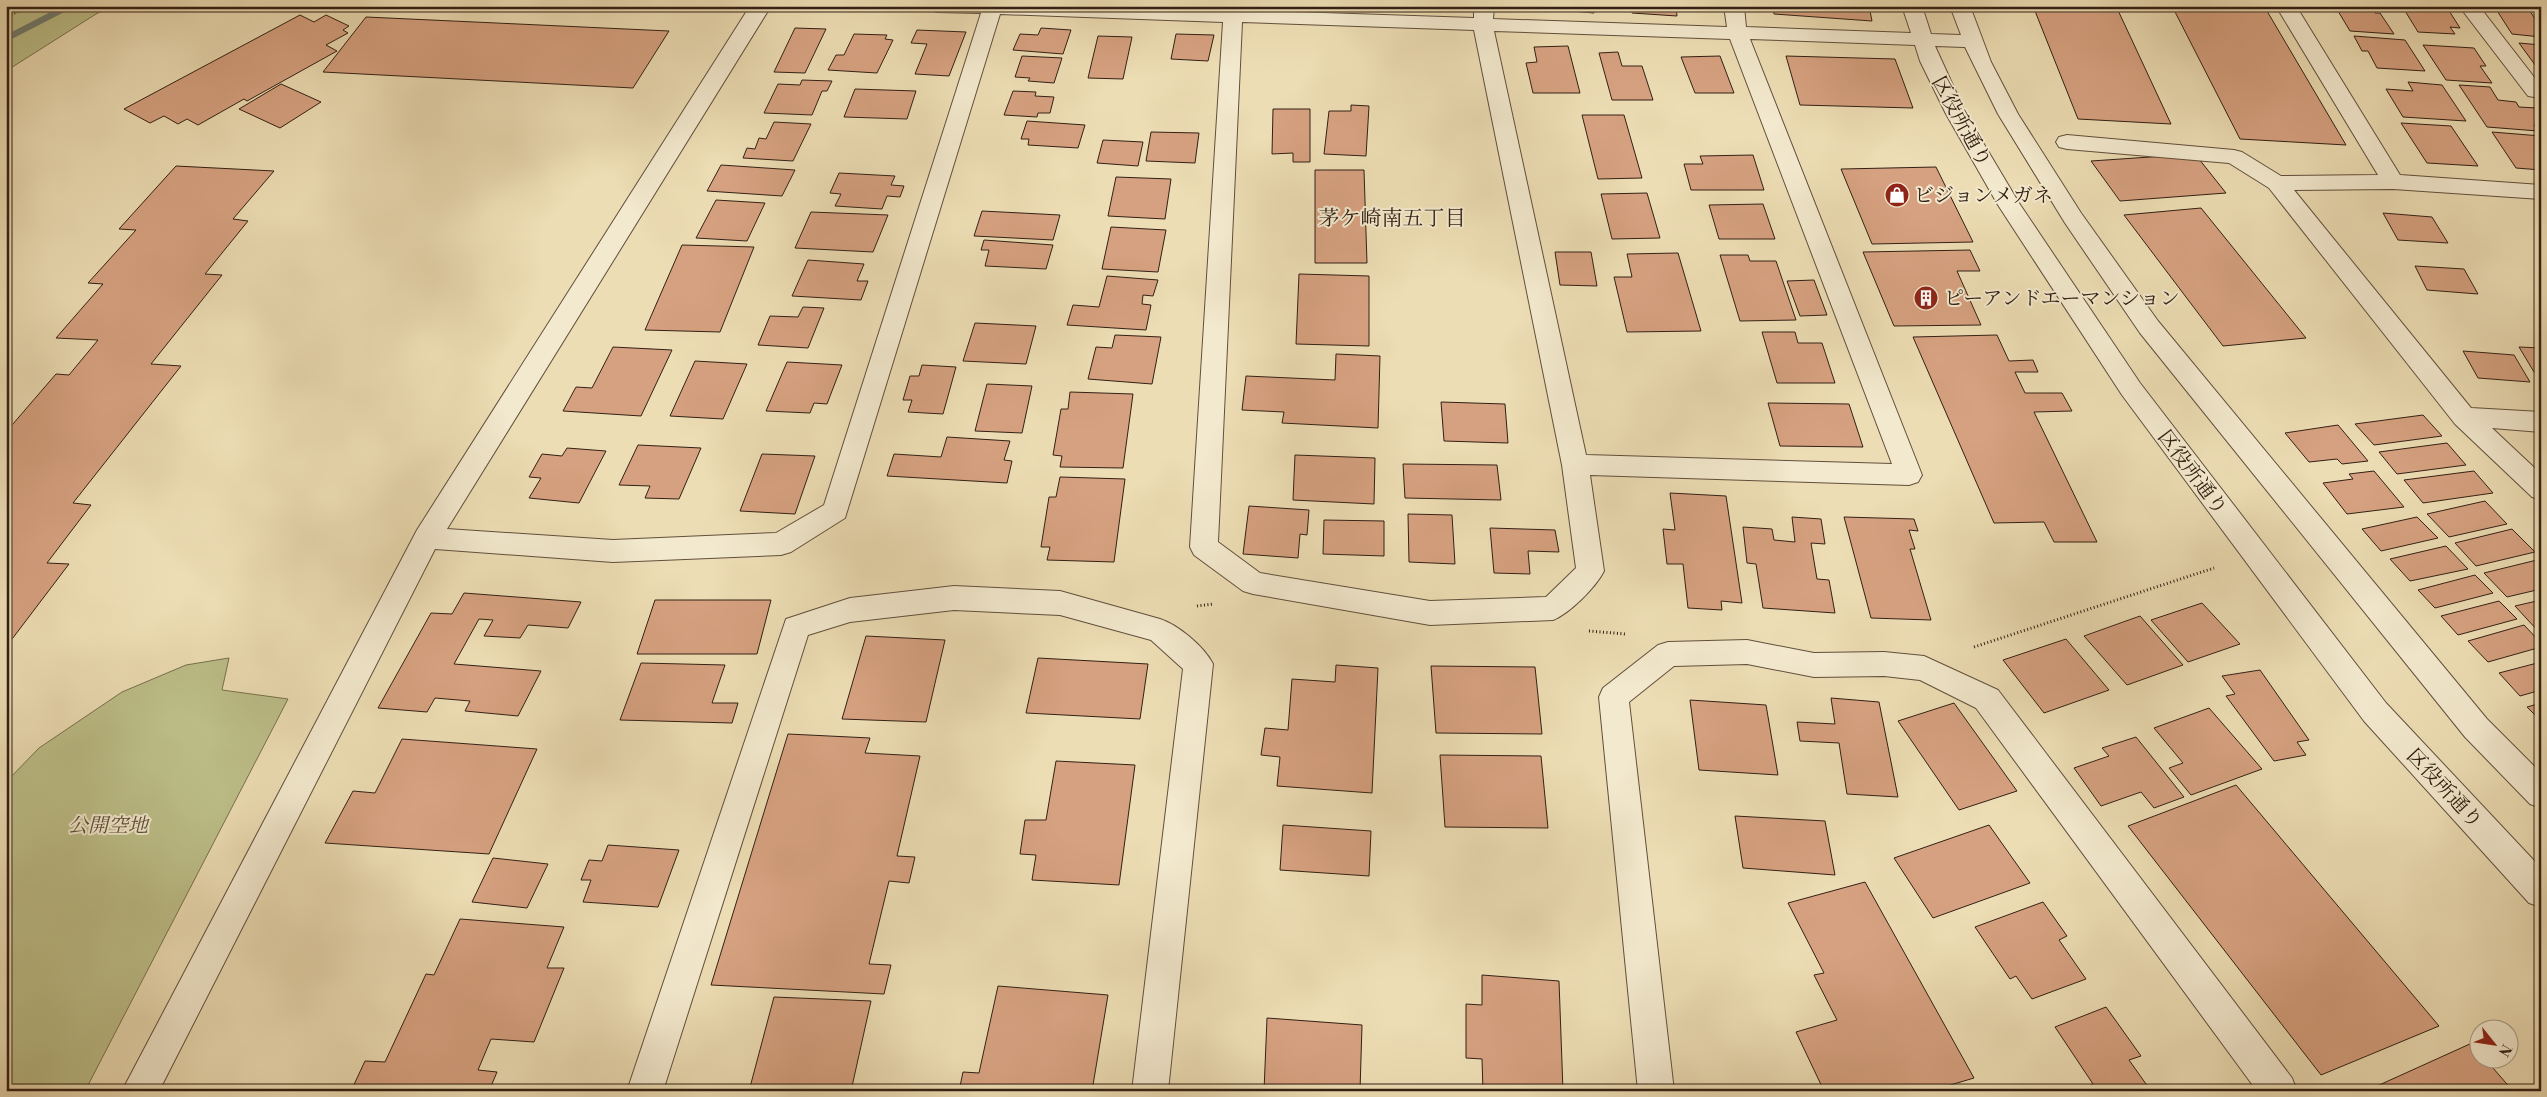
<svg xmlns="http://www.w3.org/2000/svg" width="2547" height="1097" viewBox="0 0 2547 1097" font-family="'Libre Bodoni','Noto Serif JP',serif">
<style>
.green{fill:#bdbf89;stroke:#78704e}
.lines{fill:none;stroke-linecap:round;stroke-linejoin:round}
.stream{fill:#707d71;fill-rule:evenodd}
.building{fill:#d6a180;stroke:#322014}
.minor-casing{stroke:#614f3c;stroke-width:2}
.path-far1{stroke:#322014;stroke-width:2.5;stroke-dasharray:1 2;stroke-linecap:butt}
.path{stroke:#322014;stroke-width:3;stroke-dasharray:1 2.5;stroke-linecap:butt}
.minor{fill:#f3e9ce;fill-rule:evenodd}
.labels{text-anchor:middle;stroke-width:4;stroke-linejoin:round;paint-order:stroke}
.street-label{font-size:20px;fill:#322014;stroke:#f3e9ce}
.poi-label{font-size:20px;fill:#322014;stroke:#f3e9ce;text-anchor:start}
.park-label{font-size:20px;font-style:italic;fill:#5c5037;stroke:#f3e9ce}
.neighbourhood-label{font-size:21px;fill:#322014;stroke:#f3e9ce}
</style>
<rect width="100%" height="100%" fill="#edddb4"/>
<filter id="stains"><feTurbulence type="fractalNoise" baseFrequency=".004" numOctaves="4"/><feColorMatrix values="0 0 0 0 .2 0 0 0 0 .09 0 0 0 0 .02 0 0 0 .5 -.17"/></filter>
<radialGradient id="worn" r=".72"><stop offset=".6" stop-color="#630" stop-opacity="0"/><stop offset="1" stop-color="#630" stop-opacity=".3"/></radialGradient>
<g class="green">
<path d="M6 6H112L96 14 6 71Z"/>
<path d="M229 658 222 690 288 699 85 1091H6V782L39 748 122 692 186 665Z"/>
</g>
<g class="lines">
<path class="stream" d="M62 6H76L6 42V35Z"/>
</g>
<g class="building">
<path d="M1549 6H1594V13L1549 9Z"/>
<path d="M1632 6H1676L1677 16 1632 13Z"/>
<path d="M1772 6H1869L1872 21 1774 14Z"/>
<path d="M2033 6H2116L2171 124 2078 119Z"/>
<path d="M2172 6H2264L2346 145 2240 139Z"/>
<path d="M2335 6H2372L2375 13H2380L2394 34 2350 31Z"/>
<path d="M2402 6H2446L2460 28 2450 27 2455 34 2418 32Z"/>
<path d="M2494 6 2527 7 2536 20H2541V37L2512 34Z"/>
<path d="M300 15 314 22 326 15 349 26 343 30 348 33 326 45 337 51 247 101 244 99 198 125 187 119 178 124 164 116 150 123 124 109Z"/>
<path d="M366 17 669 31 633 88 323 72Z"/>
<path d="M795 28 826 29 805 73 774 72Z"/>
<path d="M1041 28 1071 30 1063 54 1013 50 1020 34 1038 35Z"/>
<path d="M917 30 966 32 949 76 915 74 927 44 911 43Z"/>
<path d="M854 34 887 35 885 39 893 40 877 73 828 70 836 55H844Z"/>
<path d="M1176 34 1214 35 1208 61 1171 59Z"/>
<path d="M1098 36 1132 37 1123 79 1088 78Z"/>
<path d="M2354 36 2405 40 2425 71 2377 68 2368 51H2362Z"/>
<path d="M2519 43 2541 45V73Z"/>
<path d="M2423 45 2474 48 2486 66H2480L2492 83 2446 80Z"/>
<path d="M1568 46 1580 93H1533L1526 63 1537 62 1534 47Z"/>
<path d="M1618 52 1622 66H1642L1653 100H1612L1599 53Z"/>
<path d="M1022 56 1062 58 1054 83 1028 81 1030 78 1015 77Z"/>
<path d="M1720 56 1734 93H1695L1681 57Z"/>
<path d="M1786 56 1895 59 1913 108 1800 105Z"/>
<path d="M802 80 832 81 827 91H822L812 115 764 113 778 84 800 85Z"/>
<path d="M2408 82 2442 85 2466 121 2403 117 2386 89 2413 91Z"/>
<path d="M281 84 321 102 280 128 239 109Z"/>
<path d="M2459 85 2490 87 2498 100 2516 102 2519 107 2537 108 2541 114V126L2534 125 2538 131 2487 127Z"/>
<path d="M855 89 916 91 907 119 844 117Z"/>
<path d="M1013 91 1036 92 1035 96 1054 97 1050 113H1038L1037 117 1004 115Z"/>
<path d="M1351 105 1369 106 1366 156 1324 154 1329 111H1351Z"/>
<path d="M1273 109H1310V162H1293V153L1272 154Z"/>
<path d="M1582 115H1624L1642 178 1598 179Z"/>
<path d="M1027 121 1085 125 1078 148 1028 145 1029 139H1021Z"/>
<path d="M774 122 811 124 793 161 743 158 747 148 755 149 759 138 766 139Z"/>
<path d="M2401 123 2451 126 2478 166 2427 163Z"/>
<path d="M1151 132 1199 133 1195 163 1146 161Z"/>
<path d="M2492 132 2541 136V170L2516 168Z"/>
<path d="M1103 140 1143 142 1138 166 1097 163Z"/>
<path d="M2195 154 2226 193 2120 201 2091 161Z"/>
<path d="M1753 155 1764 190H1691L1684 164H1703L1700 156Z"/>
<path d="M721 165 795 170 782 196 707 191Z"/>
<path d="M176 166 274 171 233 219 248 221 205 274 222 275 151 364 181 366 73 503 91 505 47 563 69 564 6 647V432L56 374 69 375 98 340 56 338 103 284 88 283 136 230 119 229Z"/>
<path d="M1936 167 1973 242 1872 244 1841 169Z"/>
<path d="M1315 170H1364L1367 263H1315Z"/>
<path d="M839 173 895 176 891 185 904 186 900 197 887 196 882 209 835 206 841 194 830 193Z"/>
<path d="M1116 177 1171 179 1165 219 1108 216Z"/>
<path d="M1647 193 1660 238 1612 239 1601 194Z"/>
<path d="M716 200 765 203 747 241 696 238Z"/>
<path d="M1763 204 1775 239H1719L1709 205Z"/>
<path d="M2201 208 2306 338 2223 346 2124 215Z"/>
<path d="M982 211 1060 215 1053 240 974 236Z"/>
<path d="M811 212 888 215 873 252 795 248Z"/>
<path d="M2383 213 2432 217 2448 243 2398 240Z"/>
<path d="M1111 227 1166 230 1158 272 1102 269Z"/>
<path d="M984 240 1053 245 1046 269 985 266 989 250H981Z"/>
<path d="M682 245 754 247 720 332 645 330Z"/>
<path d="M1970 250 1980 271H1957L1981 325 1894 326 1863 252Z"/>
<path d="M1555 252H1591L1597 286 1560 285Z"/>
<path d="M1678 253 1701 331 1627 332 1614 277H1632L1627 254Z"/>
<path d="M1720 255H1748L1750 261H1776L1796 320 1740 321Z"/>
<path d="M808 260 864 264 857 281H868L861 300 792 296Z"/>
<path d="M2415 266 2464 269 2478 294 2427 290Z"/>
<path d="M1299 274 1369 276V346L1296 344Z"/>
<path d="M1107 276 1158 280 1153 296 1143 295 1142 304 1151 305 1146 330 1067 325 1073 305 1099 307Z"/>
<path d="M1814 280 1827 315 1800 316 1787 281Z"/>
<path d="M803 307 824 308 808 348 758 345 770 316 798 317Z"/>
<path d="M975 323 1036 326 1026 364 963 361Z"/>
<path d="M1762 332H1795L1798 343H1822L1835 383H1777Z"/>
<path d="M1115 335 1161 337 1152 384 1088 379 1096 347 1112 348Z"/>
<path d="M1997 335 2009 361 2033 360 2038 372H2015L2025 393H2062L2072 411 2034 412 2097 542H2054L2044 522 1994 523 1913 337Z"/>
<path d="M613 347 672 350 641 416 563 411 576 387 592 388Z"/>
<path d="M2519 347 2541 348V372H2534Z"/>
<path d="M2463 351 2514 355 2530 382 2478 378Z"/>
<path d="M1336 354 1380 356 1378 428 1282 423 1284 412 1242 410 1246 376 1335 380Z"/>
<path d="M695 361 747 364 723 419 670 416Z"/>
<path d="M787 362 842 365 827 404 814 403 810 413 766 411Z"/>
<path d="M922 365 956 367 943 414 908 412 912 400H903L910 376H919Z"/>
<path d="M987 384 1032 386 1022 433 975 431Z"/>
<path d="M1070 392 1133 394 1123 468 1060 467 1062 456 1053 455 1061 409H1068Z"/>
<path d="M1441 402 1505 404 1508 443 1444 441Z"/>
<path d="M1768 403 1849 404 1863 447 1780 446Z"/>
<path d="M2423 415 2442 436 2374 445 2355 424Z"/>
<path d="M2338 425 2368 461 2342 464 2337 459 2309 462 2285 433Z"/>
<path d="M947 437 1010 441 1004 460 1012 461 1007 483 887 476 894 454 941 457Z"/>
<path d="M2447 443 2466 465 2397 474 2379 452Z"/>
<path d="M638 445 701 448 679 499 645 498 650 486 619 485Z"/>
<path d="M567 448 606 451 579 503 529 498 541 478 529 477 542 454 562 456Z"/>
<path d="M762 454 815 456 795 514 740 511Z"/>
<path d="M1295 455 1375 458 1374 504 1293 500Z"/>
<path d="M1403 464 1497 465 1501 500 1405 498Z"/>
<path d="M2374 471 2404 507 2347 514 2323 483 2353 479 2349 474Z"/>
<path d="M2474 471 2493 493 2423 503 2404 480Z"/>
<path d="M1060 477 1125 479 1114 562 1047 560 1050 547H1041L1049 497H1056Z"/>
<path d="M1670 493 1726 496 1742 603 1721 601 1722 610 1688 608 1683 564H1667L1663 529 1675 530Z"/>
<path d="M2485 501 2507 524 2449 537 2427 514Z"/>
<path d="M1249 506 1309 510 1307 535 1300 534 1298 558 1243 554Z"/>
<path d="M1408 514 1452 515 1455 564 1409 562Z"/>
<path d="M1792 517 1821 519 1825 544 1811 543 1817 579 1829 580 1835 613 1763 608 1756 564 1747 563 1743 527 1772 529 1774 540 1795 542Z"/>
<path d="M1844 517 1914 519 1918 531 1909 530 1915 549H1910L1931 620 1871 618Z"/>
<path d="M2417 517 2438 538 2381 551 2362 529Z"/>
<path d="M1324 520 1384 521V556L1323 554Z"/>
<path d="M1490 528 1555 530 1559 552 1528 551 1530 574 1494 573Z"/>
<path d="M2512 529 2535 552 2476 566 2455 543Z"/>
<path d="M2446 546 2468 569 2410 581 2390 559Z"/>
<path d="M2541 559V589L2507 597 2484 573Z"/>
<path d="M2475 575 2493 593 2435 608 2418 590Z"/>
<path d="M464 593 581 602 568 628 528 625 520 638 484 636 493 620 479 619 454 664 541 671 518 716 465 711 470 701 435 698 427 712 378 708 431 613 452 614Z"/>
<path d="M655 600H771L757 654H637Z"/>
<path d="M2541 600V630L2538 631 2515 606Z"/>
<path d="M2499 601 2517 619 2458 635 2441 616Z"/>
<path d="M2202 603 2240 644 2188 662 2151 620Z"/>
<path d="M2140 616 2183 665 2127 685 2084 636Z"/>
<path d="M2524 625 2541 643V647L2488 662 2468 641Z"/>
<path d="M866 636 945 640 926 722 842 719Z"/>
<path d="M2066 639 2109 690 2044 713 2003 660Z"/>
<path d="M1038 658 1148 664 1140 719 1026 713Z"/>
<path d="M2541 662V690L2520 696 2499 673Z"/>
<path d="M641 663 725 665 712 703H738L732 723 620 720Z"/>
<path d="M1336 665 1378 668 1372 793 1277 786 1280 757 1261 755 1265 728 1288 730 1292 679 1335 682Z"/>
<path d="M1431 666 1535 667 1542 734 1436 733Z"/>
<path d="M2260 670 2309 740 2297 742 2306 755 2274 761 2226 696 2235 694 2222 676Z"/>
<path d="M1831 698 1879 702 1898 797 1847 794 1839 743 1800 741 1797 722 1835 724Z"/>
<path d="M1690 700 1766 705 1778 775 1699 770Z"/>
<path d="M1954 703 2017 791 1959 810 1898 721Z"/>
<path d="M2541 703V721L2527 707Z"/>
<path d="M2209 708 2262 769 2191 795 2169 768 2183 763 2154 728Z"/>
<path d="M788 734 870 738 865 753 920 756 897 856 915 857 909 883 889 881 869 964 891 965 884 994 711 985Z"/>
<path d="M2136 737 2184 797 2154 808 2141 792 2101 806 2074 768 2109 756 2102 748Z"/>
<path d="M402 739 537 749 489 854 325 843 353 791 375 793Z"/>
<path d="M1440 755 1541 756 1548 828 1445 827Z"/>
<path d="M1056 761 1135 765 1119 885 1032 880 1036 855 1020 854 1025 820H1046Z"/>
<path d="M2236 785 2439 1026 2321 1075 2128 826Z"/>
<path d="M1735 816 1825 821 1835 875 1743 868Z"/>
<path d="M1283 825 1371 831 1369 876 1280 870Z"/>
<path d="M1989 825 2030 883 1933 918 1894 858Z"/>
<path d="M608 845 679 850 658 907 583 902 591 880H581L589 860 602 861Z"/>
<path d="M493 858 548 864 527 908 472 902Z"/>
<path d="M1865 882 1974 1078 1930 1091H1824L1796 1032 1837 1020 1814 975 1824 973 1788 903Z"/>
<path d="M2043 902 2067 936 2059 940 2086 979 2032 999 2016 976 2010 979 1975 927Z"/>
<path d="M460 919 564 927 547 968H564L534 1042 491 1039 478 1070 497 1072 489 1091H351L365 1061 385 1062 426 974 434 975Z"/>
<path d="M1482 975 1559 981 1563 1091H1483L1482 1059 1466 1058V1004L1482 1005Z"/>
<path d="M998 986 1108 995 1092 1091H959L963 1072 979 1073Z"/>
<path d="M774 997 871 1001 851 1091H749Z"/>
<path d="M2106 1007 2141 1056 2129 1060 2151 1091H2087L2085 1088 2093 1084 2055 1027Z"/>
<path d="M1267 1018 1362 1025 1360 1091H1264Z"/>
<path d="M2472 1043 2480 1052V1060H2486L2513 1091H2366Z"/>
</g>
<g class="lines">
<defs>
<g id="minor">
<path d="M750 6H771L447 529 613 540 776 533 824 505 981 13 937 12 930 10 927 6H1117L1474 18V6H1494L1493 19 1727 27 1724 6H1744L1746 27 1911 33 1902 6H1922L1931 34 1961 35 1950 6H1970L1991 62 2018 114 2081 213 2158 321 2487 719 2541 773V808L2530 804 2465 737 2140 333 2065 223 1998 114 1965 47 1935 46 1966 114 2019 203 2140 383 2386 703 2541 868V907L2529 903 2364 721 2122 395 1998 205 1946 114 1920 61 1915 45 1750 39 1922 475 1918 482 1909 485 1590 475 1604 571C1596 587 1569 614 1553 620L1430 625 1253 594 1243 591 1194 555 1190 547 1223 22 1000 14 845 518 791 552 781 555 613 562 435 549 159 1091H122L417 530ZM1242 22 1474 30 1562 465 1576 568 1546 597 1430 601 1260 573 1218 542ZM1494 31 1730 39 1892 464 1586 455Z"/>
<path d="M2276 6H2296L2400 175 2541 185V199L2393 189 2294 190 2471 408 2541 412V432L2492 428 2541 474V500L2532 497 2455 424 2269 188 2229 163 2067 149 2059 147 2056 142 2059 137 2067 135 2234 150 2242 152 2281 176 2378 175Z"/>
<path d="M2459 6H2479L2541 86V98L2528 96Z"/>
<path d="M954 586 1060 591 1160 619C1178 625 1204 646 1213 664L1168 1091H1132L1183 669 1151 640 1060 615 954 610 850 622 808 635 663 1091H627L786 619 850 598Z"/>
<path d="M1747 640 1814 653 1884 652 1924 656 1998 690 2292 1078 2297 1091H2257L1976 708 1920 680 1884 676 1814 677 1747 664 1674 666 1629 702 1674 1091H1638L1599 697 1603 688 1658 645 1668 642Z"/>
</g>
</defs>
<use href="#minor" class="minor-casing"/>
<path class="path-far1" d="M6 17 31 6"/>
<g class="path">
<path d="M1197 606 1213 604"/>
<path d="M1589 631 1625 634"/>
<path d="M1974 647 2214 568"/>
</g>
<use href="#minor" class="minor"/>
</g>
<defs>
<symbol id="shop-disc" viewBox="-11 -11 22 22"><circle r="9.5" fill="#8f2418" stroke="#f3e9ce"/><path d="M-5-2.5h2.3a2.7 3.5 0 0 1 5.4 0H5L5.5 6h-11ZM-1.5-2.5h3a1.5 2.3 0 0 0-3 0Z" fill="#fff"/></symbol>
<symbol id="building-disc" viewBox="-11 -11 22 22"><circle r="9.5" fill="#8f2418" stroke="#f3e9ce"/><path d="M-4-6H4V6H1V3H-1V6H-4ZM-2.5-4.3h1.7v1.8h-1.7ZM.8-4.3h1.7v1.8H.8ZM-2.5-1h1.7V.8h-1.7ZM.8-1h1.7V.8H.8Z" fill="#fff"/></symbol>
</defs>
<g fill-rule="evenodd">
<use href="#shop-disc" x="1883" y="181" width="28" height="28"/>
<use href="#building-disc" x="1912" y="284" width="28" height="28"/>
</g>
<g class="labels">
<g class="street-label">
<text transform="translate(1962 121) rotate(61)" y="7">区役所通り</text>
<text transform="translate(2193 472) rotate(53)" y="7">区役所通り</text>
<text transform="translate(2445 788) rotate(47)" y="7">区役所通り</text>
</g>
<g class="poi-label">
<text x="1914" y="202">ビジョンメガネ</text>
<text x="1944" y="305">ピーアンドエーマンション</text>
</g>
<g class="park-label">
<text x="108" y="832">公開空地</text>
</g>
<g class="neighbourhood-label">
<text x="1392" y="225">茅ケ崎南五丁目</text>
</g>
</g>
<rect width="2547" height="1097" fill="none" stroke="#edddb4" stroke-width="25"/>
<rect x="8" y="8" width="2532" height="1082" fill="none" stroke="#322014" stroke-width="2.5"/>
<rect x="12" y="12" width="2522" height="1072" fill="none" stroke="#322014"/>
<g transform="translate(2494 1044) rotate(120)"><circle r="24" fill="#f3e9ce" stroke="#a69984"/>
<path d="M0-4L9 19L0 12L-9 19Z" fill="#8f2418"/>
<text y="-8" font-size="14" font-weight="bold" text-anchor="middle" fill="#322014">N</text>
</g>
<rect width="100%" height="100%" filter="url(#stains)"/>
<rect width="100%" height="100%" fill="url(#worn)"/>
</svg>
